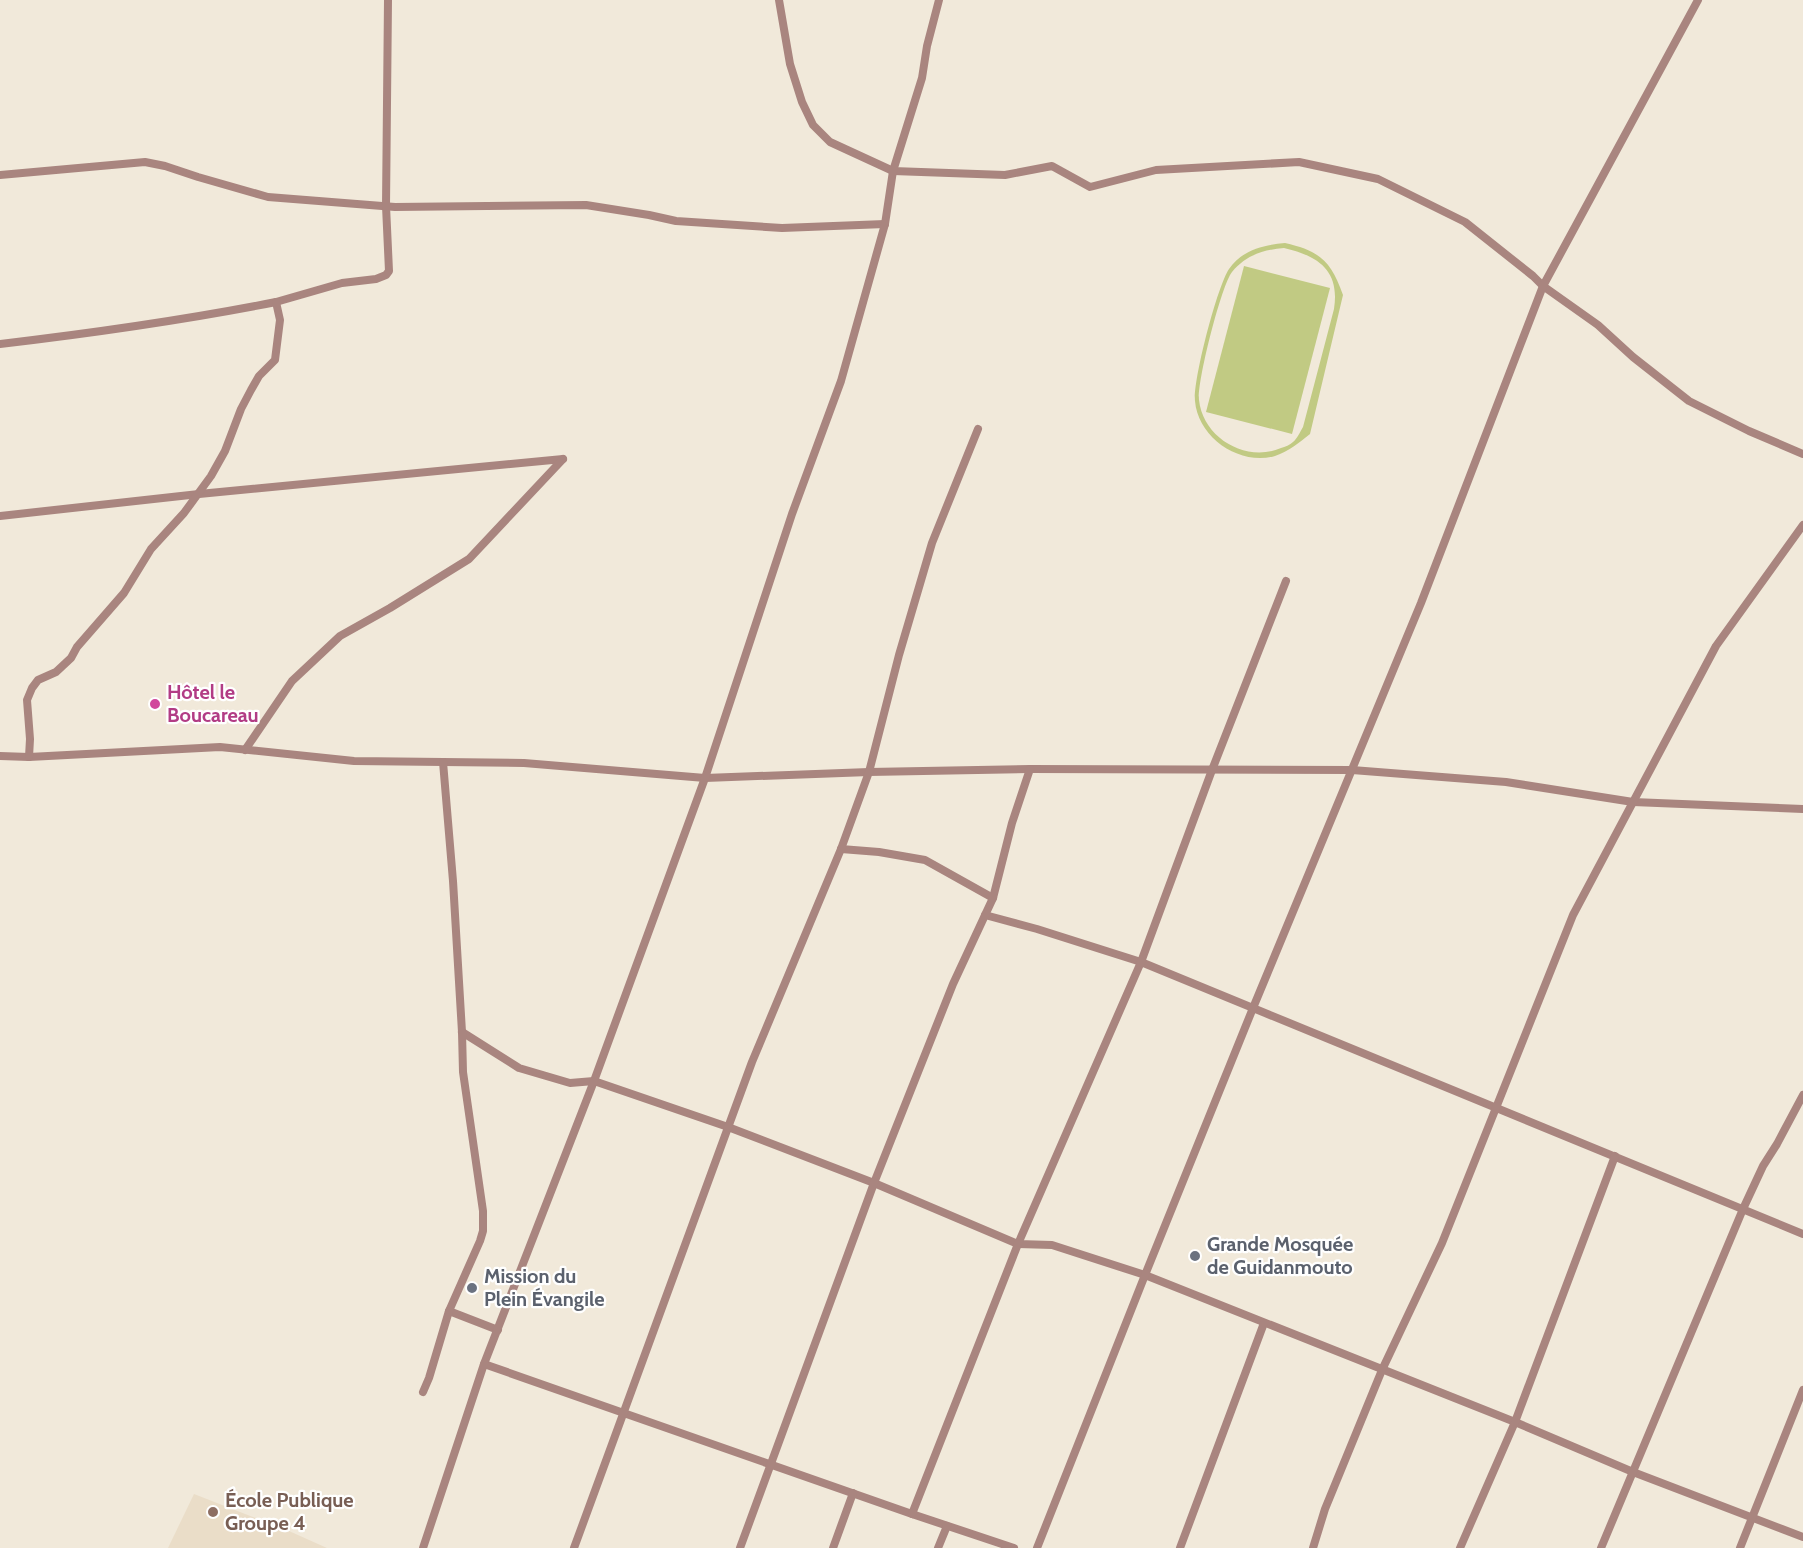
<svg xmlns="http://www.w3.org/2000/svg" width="1803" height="1548" viewBox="0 0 1803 1548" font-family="Cabin,sans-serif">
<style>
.built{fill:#eaddc8}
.grass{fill:#c1ca83;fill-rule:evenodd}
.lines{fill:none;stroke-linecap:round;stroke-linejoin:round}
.street{stroke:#a9857f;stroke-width:8}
.hotel-dot{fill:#d1479c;stroke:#fff;stroke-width:2}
.worship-dot{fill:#6b7280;stroke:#fff;stroke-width:2}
.education-dot{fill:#8d6e63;stroke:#fff;stroke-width:2}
.labels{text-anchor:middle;stroke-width:4.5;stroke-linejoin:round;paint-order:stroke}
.hotel-label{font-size:20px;font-weight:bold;fill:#b23c85;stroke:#fff;text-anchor:start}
.worship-label{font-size:20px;font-weight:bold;fill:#5b616d;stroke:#fff;text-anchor:start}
.education-label{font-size:20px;font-weight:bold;fill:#785e54;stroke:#fff;text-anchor:start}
</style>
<rect width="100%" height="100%" fill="#f1e9da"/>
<path class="built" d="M194 1494 289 1531 327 1548H168Z"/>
<g class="grass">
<path d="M1285 243C1320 251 1331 261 1343 295L1310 434C1299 443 1289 451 1275 456 1240 466 1198 438 1195 401 1193 380 1217 287 1229 269 1242 250 1263 245 1285 243ZM1284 248C1319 256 1340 271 1334 309L1303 427C1300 432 1297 439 1293 442 1290 445 1285 447 1281 448 1246 463 1203 438 1199 400 1197 382 1221 286 1232 272 1246 255 1263 250 1284 248Z"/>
<path d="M1244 266 1330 288 1292 434 1206 412Z"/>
</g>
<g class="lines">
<g class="street">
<path d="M779 0 790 64 802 102 813 125 830 142 893 171 1005 175 1052 166 1090 187 1156 170 1299 162 1378 179 1465 222 1533 276 1543 286 1598 325 1633 357 1689 401 1749 431 1803 454"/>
<path d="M0 175 145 162 165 166 198 177 268 197 395 207 586 205 649 215 676 221 782 228 885 224"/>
<path d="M0 344C93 333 185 320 276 302"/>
<path d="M0 516 199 494 563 459"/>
<path d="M245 750 292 681 340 636 390 608 469 559 563 459"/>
<path d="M0 756 29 757 220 747 354 761 524 763 705 778 869 772 1030 769 1352 770 1506 782 1633 802 1803 809"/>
<path d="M29 757 30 739 27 700 32 688 38 680 56 672 71 658 77 647 124 593 151 549 184 513 211 476 225 451 241 409 251 390 259 376 275 360 280 320 276 302 342 283 376 279 386 275 389 271 386 206 388 0"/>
<path d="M841 849 879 852 925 860 993 898"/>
<path d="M985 915 1037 929 1141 962 1803 1234"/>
<path d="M462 1032 519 1068 570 1083 594 1081 728 1127 874 1183 1018 1244 1052 1245 1145 1275 1515 1422 1633 1472 1803 1537"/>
<path d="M449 1311 498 1330"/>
<path d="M484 1364 912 1514 1014 1548"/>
<path d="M423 1392 429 1378 449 1311 480 1241 483 1231V1211L463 1072 462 1032 453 881 443 762"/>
<path d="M912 1514 1018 1244 1141 962 1212 770 1286 581"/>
<path d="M423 1548 484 1364 594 1081 705 778 792 514 841 381 885 224 893 171 922 78 927 46 939 0"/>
<path d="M574 1548 752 1062 841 849 869 772 899 655 932 543 978 429"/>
<path d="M740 1548 874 1183 953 984 993 898 1012 823 1030 769"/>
<path d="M833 1548 853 1493"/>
<path d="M938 1548 947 1526"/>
<path d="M1037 1548 1145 1275 1253 1008 1421 603 1543 286 1698 0"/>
<path d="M1180 1548 1264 1323"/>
<path d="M1313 1548 1325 1509 1382 1370 1442 1243 1573 915 1716 646 1803 525"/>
<path d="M1460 1548 1515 1422 1615 1156"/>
<path d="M1601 1548 1743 1209 1763 1166 1777 1144 1803 1095"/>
<path d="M1740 1548 1803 1390"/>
</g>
</g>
<circle class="hotel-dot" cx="155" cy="704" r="6"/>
<g class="worship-dot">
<circle cx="1195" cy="1256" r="6"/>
<circle cx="472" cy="1288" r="6"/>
</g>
<circle class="education-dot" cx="213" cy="1512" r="6"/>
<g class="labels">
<g class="hotel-label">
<text x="167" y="699">Hôtel le<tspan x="167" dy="23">Boucareau</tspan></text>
</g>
<g class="worship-label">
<text x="1207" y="1251">Grande Mosquée<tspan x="1207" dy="23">de Guidanmouto</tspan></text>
<text x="484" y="1283">Mission du<tspan x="484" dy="23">Plein Évangile</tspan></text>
</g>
<g class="education-label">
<text x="225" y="1507">École Publique<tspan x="225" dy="23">Groupe 4</tspan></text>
</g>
</g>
</svg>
